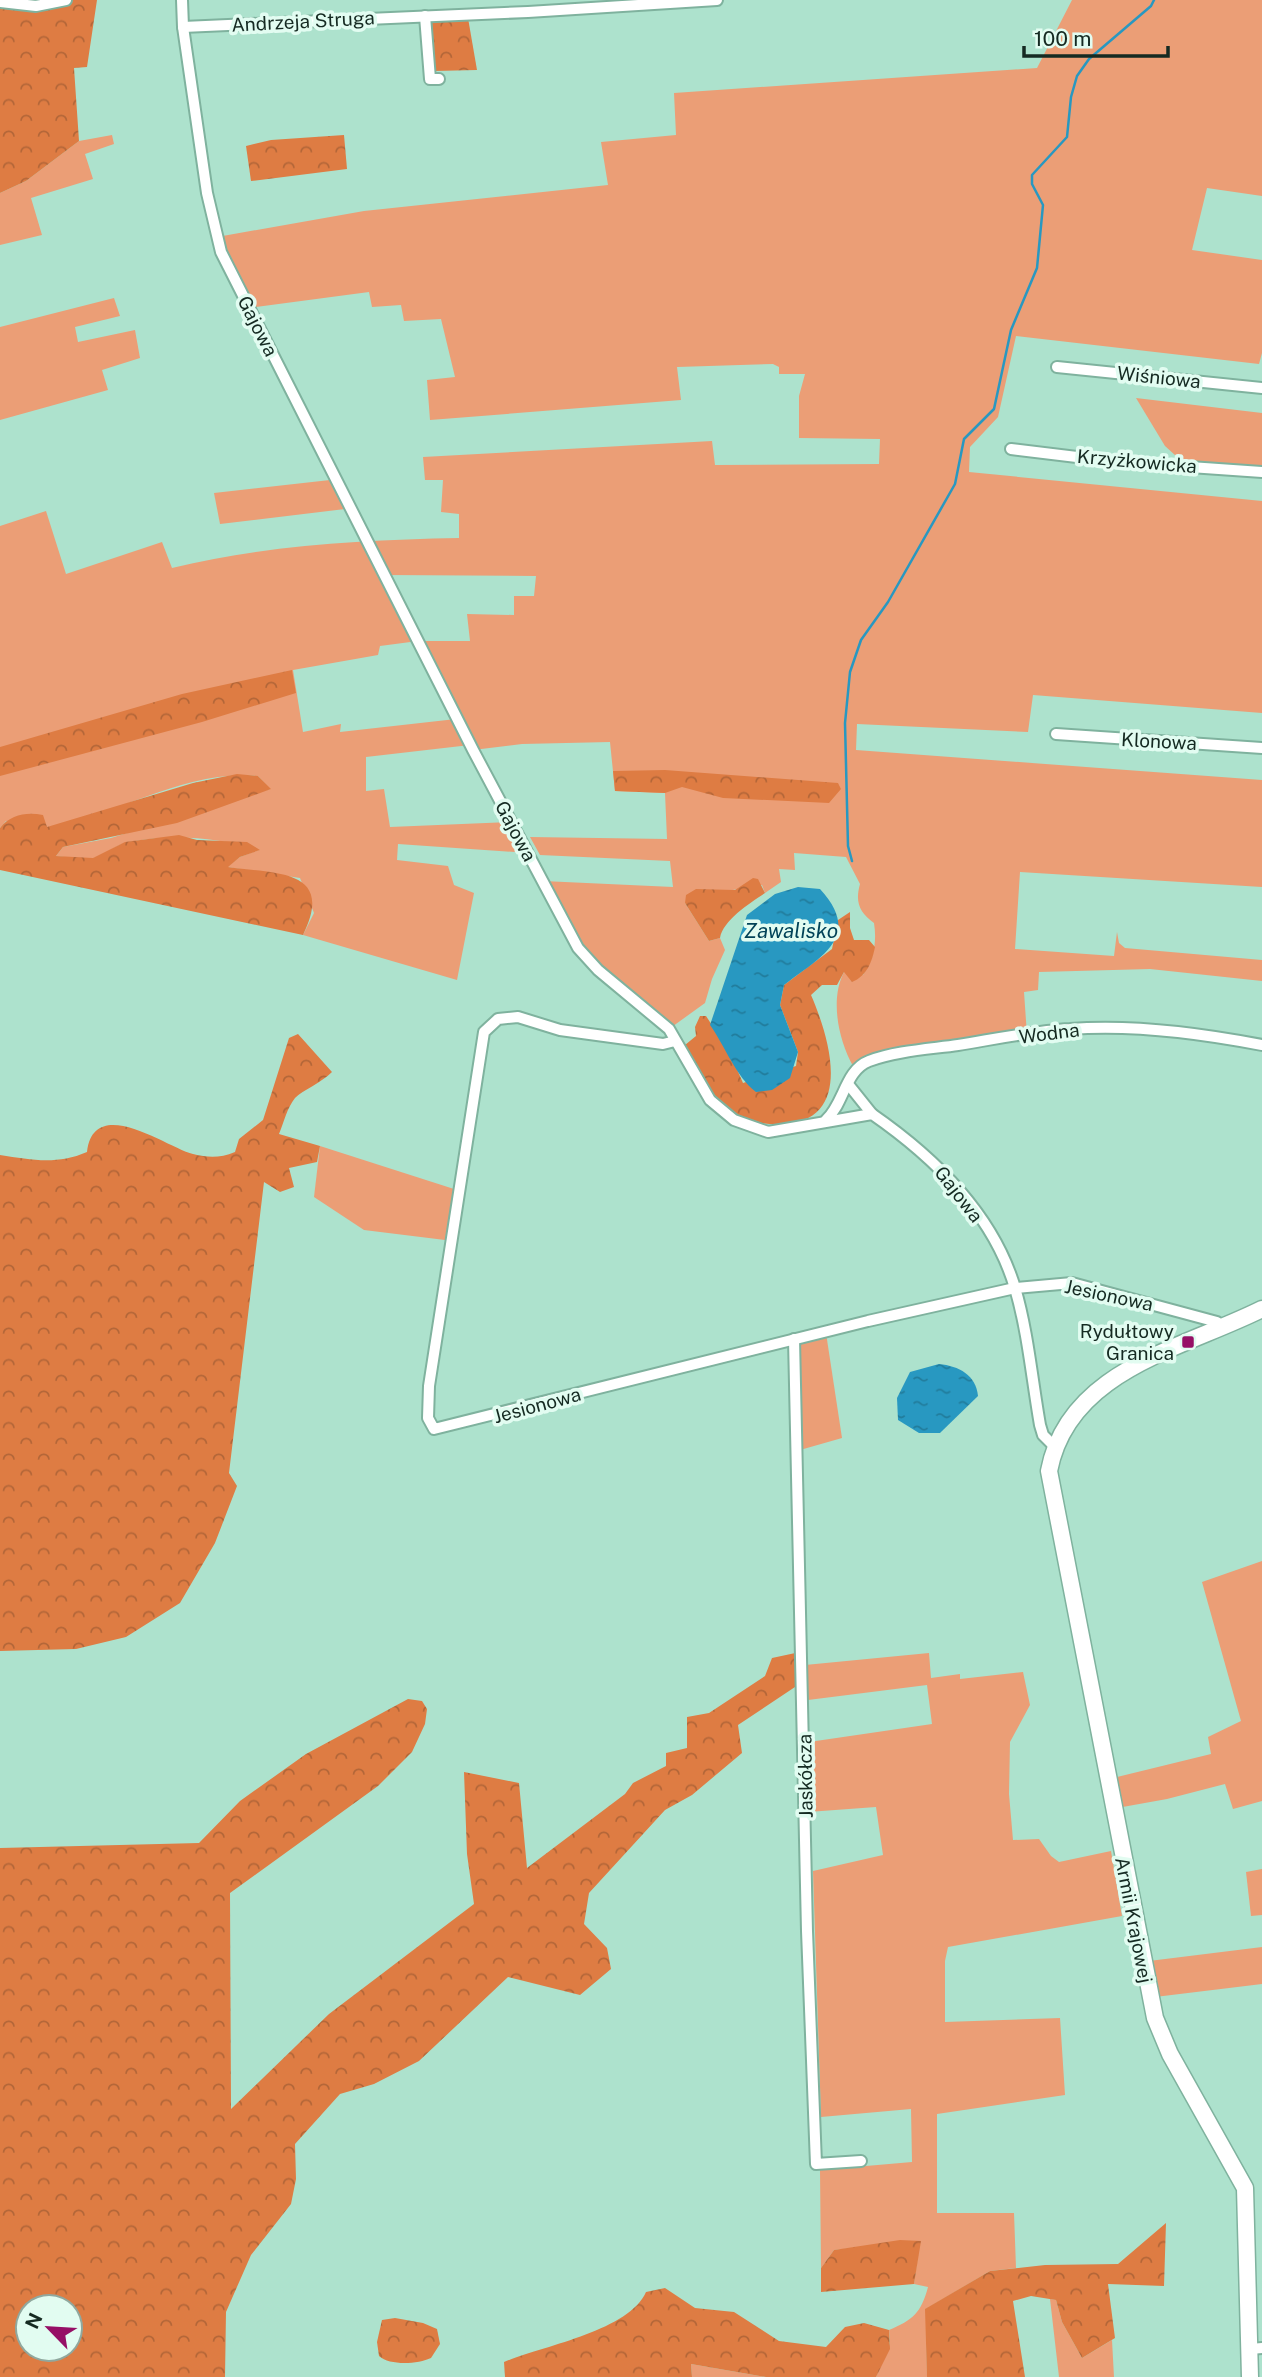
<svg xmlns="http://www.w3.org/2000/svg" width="1262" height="2377" viewBox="0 0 1262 2377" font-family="'Public Sans',sans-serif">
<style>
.green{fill:#eb9e76;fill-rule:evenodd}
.forest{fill:url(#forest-crowns);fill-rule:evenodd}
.water{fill:url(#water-ripples)}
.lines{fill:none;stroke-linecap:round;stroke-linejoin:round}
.stream{stroke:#2898c1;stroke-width:2.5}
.street-casing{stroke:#7fb29e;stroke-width:14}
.secondary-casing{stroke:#7fb29e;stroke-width:19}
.street{stroke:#fff;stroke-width:10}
.secondary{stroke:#fff;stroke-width:16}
.poi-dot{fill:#960f66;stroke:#e2fcf1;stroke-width:2.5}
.labels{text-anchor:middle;stroke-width:7;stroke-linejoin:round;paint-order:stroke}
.street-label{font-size:19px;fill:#152a22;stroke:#e2fcf1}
.poi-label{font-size:19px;fill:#152a22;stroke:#e2fcf1;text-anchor:end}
.water-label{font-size:21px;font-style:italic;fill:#024358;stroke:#e2fcf1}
</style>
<defs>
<pattern id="forest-crowns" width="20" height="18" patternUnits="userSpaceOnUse" patternTransform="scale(1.75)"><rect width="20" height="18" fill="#de7c43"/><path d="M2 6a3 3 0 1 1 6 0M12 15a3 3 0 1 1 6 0" fill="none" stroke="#b36638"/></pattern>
<pattern id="water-ripples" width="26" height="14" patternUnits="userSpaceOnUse" patternTransform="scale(1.75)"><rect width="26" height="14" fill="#2898c1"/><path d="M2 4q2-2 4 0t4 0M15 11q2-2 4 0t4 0" fill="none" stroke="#217c9c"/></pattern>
</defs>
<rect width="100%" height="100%" fill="#ade2cd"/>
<g class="green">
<path d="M1072 0H1262V196L1207 188 1192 250 1262 260V353L1259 364 1016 336 998 417 970 447 969 472 1262 501V713L1033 695 1028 732 857 724 856 750 1262 780V887L1020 872 1015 949 1114 956 1117 932 1119 943 1125 948 1262 960V981L1150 969 1039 972 1038 990 1024 992 1027 1035 880 1052 853 1066C838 1039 830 999 844 972L863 975C874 959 877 942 874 923 859 912 855 902 860 884L846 857 794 853 795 870 779 869 781 882 765 893 762 885 721 892 685 903 709 941 720 938 725 950 712 979 705 1003 669 1029 578 948 543 881 673 887 670 861 540 855 530 837 667 839 665 793 615 791 610 742 522 744 473 750 470 745 366 757V791L384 789 390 827 512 822 529 853 398 844 397 860 448 866 454 885 474 893 457 980 303 935 314 913 300 878 227 867 240 857 259 850C216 837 174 834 129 842 116 844 106 855 94 858 83 861 67 857 56 856L63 847 111 838 270 789 258 776C186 769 118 815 49 827 36 829 19 823 6 821L0 828V526L46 511 66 574 162 542 172 568C267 545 362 540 459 538V514L441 512 443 480H425L423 457 712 441 715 465 879 464 880 439 799 438V396L805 374H779V367L773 364 677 367 681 400 430 420 427 380 455 377 441 319 404 321 401 305 372 307 369 292 249 308 217 237 364 211 608 185 601 142 676 135 674 93 1037 68ZM385 575 536 576 534 596H514V615L467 614 470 641H418ZM418 641 456 719 340 732 341 724 303 732 293 670 378 655 380 646Z"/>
<path d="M112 135 114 144 85 154 93 179 31 198 42 235 0 245V193L26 181 79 141Z"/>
<path d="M114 298 120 316 75 327 78 342 135 330 140 358 102 370 108 390 0 420V327Z"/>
<path d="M1136 398 1262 413V472L1186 465 1165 446Z"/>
<path d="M330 480 345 509 220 524 214 493Z"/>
<path d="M320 1146 454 1189 445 1240 364 1230 314 1197Z"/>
<path d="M826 1333 842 1438 800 1450 798 1342Z"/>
<path d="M1262 1561V1801L1233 1809 1225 1784 1167 1799 1117 1808 1113 1778 1211 1754 1208 1737 1241 1721 1202 1582Z"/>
<path d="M929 1653 931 1678 960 1674V1679L1023 1672 1030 1705 1010 1742 1009 1794 1013 1840 1039 1839 1051 1856 1059 1862 1111 1851 1122 1916 948 1947 945 1961V2022L1060 2018 1065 2095 937 2114V2213H1014L1016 2268 990 2271 926 2309 927 2377H876L890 2344 889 2330C913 2320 921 2313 928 2287L914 2284 920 2241 834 2250 821 2268 820 2170 912 2162 911 2109 821 2117 813 1871 883 1855 876 1807 808 1812 809 1742 932 1724 927 1685 808 1700 805 1665Z"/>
<path d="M1262 1869V1915L1251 1916 1246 1872Z"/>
<path d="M1262 1947V1984L1155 1997 1149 1961Z"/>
<path d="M1050 2299 1056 2300 1062 2322 1082 2358 1112 2340 1114 2377H1059Z"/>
<path d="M691 2364 766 2377H692Z"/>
</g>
<g class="forest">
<path d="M0 0H97L87 67 74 68 79 141 26 181 0 193Z"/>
<path d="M468 18 477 70 434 71 430 20Z"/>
<path d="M344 135 347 169 251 181 246 146 271 140Z"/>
<path d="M292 670 296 693 202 722 0 776V747L182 694Z"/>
<path d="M665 770 838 783 841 789 829 803 723 798 682 787 665 793 615 791 613 771Z"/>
<path d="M237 774 258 776 271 789 177 823 63 847 56 856 93 858 125 842 179 835 197 840 247 842 260 850 240 857 228 867C274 874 336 868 303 935L0 870V828C11 814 27 812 43 815L47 827 193 783Z"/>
<path d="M753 878 758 879 765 893C750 903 723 920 720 938L709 941 685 903 686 895 696 889 735 890Z"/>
<path d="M850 912V928L854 940H869L875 947C872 962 867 976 852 982L844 972 837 985H822L811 995C831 1041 855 1125 777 1124 757 1124 737 1120 723 1105 707 1089 696 1065 685 1045L696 1036 695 1027 700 1016H706L729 1051 743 1083 796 1066 798 1052 780 1005 784 985 832 949 838 920Z"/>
<path d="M298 1034 332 1072C321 1083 303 1090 295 1098 287 1108 284 1122 279 1134L320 1146 317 1162 289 1168 294 1187 280 1192 264 1182 229 1473 237 1486 215 1543 180 1603 126 1637 76 1649 0 1651V1155C32 1160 57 1165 87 1152 94 1093 168 1148 193 1154 209 1158 220 1158 235 1152L239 1139 263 1120 289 1038Z"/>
<path d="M800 1652 801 1683 738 1725 742 1753 692 1795 665 1810 589 1893 584 1924 607 1948 611 1969 580 1995 508 1977 419 2061 374 2084 340 2094 295 2144 296 2179 291 2204 251 2255 226 2312 225 2377H0V1848L199 1843 240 1801 306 1754 408 1699 422 1701 427 1709 425 1724 412 1752 378 1786 230 1893 231 2109 329 2014 474 1904 467 1854 464 1772 519 1783 527 1868 625 1794 633 1783 666 1766V1753L687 1748V1717L709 1713 765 1676 772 1658ZM28 2307H70V2349H28Z"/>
<path d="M1166 2223 1164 2286 1108 2284 1115 2338 1082 2358 1062 2322 1056 2300 1031 2296 1013 2301 1025 2377H927L925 2309 990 2271 1045 2265 1118 2264Z"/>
<path d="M900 2240 921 2241 914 2284 821 2292V2268L834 2250Z"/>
<path d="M665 2288 695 2308 734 2312 779 2341 826 2347 845 2327 864 2323 889 2330 890 2349 876 2377H766L691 2364 692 2377H505L504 2362C542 2346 629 2331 646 2292Z"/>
<path d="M395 2318 423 2323 437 2329 440 2344 431 2358C418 2364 390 2366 379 2356L377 2342 382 2320Z"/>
</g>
<g class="water">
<path d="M798 887 820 889C864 937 820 957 784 985L780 1005 798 1052 790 1078 772 1090 756 1092C736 1077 725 1046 710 1025L747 915 775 894Z"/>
<path d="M939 1364C959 1366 976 1375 978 1396L940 1433H919L898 1420 897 1398 910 1372Z"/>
</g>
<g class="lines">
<path class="stream" d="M852 861 848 846 845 723 850 672 861 640 888 602 955 484 964 439 994 409 1011 330 1037 268 1043 205 1032 184V175L1067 137 1071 97 1077 76 1089 59 1151 6 1154 0"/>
<defs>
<g id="street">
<path d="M182 0 183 27 207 193 221 252 473 750 578 948 598 970 669 1029 710 1100 734 1120 768 1132 872 1114C934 1157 993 1213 1015 1288 1028 1332 1032 1380 1040 1425L1043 1435 1054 1446"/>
<path d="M0 2 36 6 66 0"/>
<path d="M425 16 430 79H439"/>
<path d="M183 27 528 12 717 0"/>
<path d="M1057 367 1262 388"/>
<path d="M1011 449 1118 462 1262 472"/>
<path d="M1056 734 1262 748"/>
<path d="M675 1041 663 1044 560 1030 518 1017 498 1019 484 1032 429 1386 428 1418 434 1429 868 1321 1015 1288 1072 1283 1217 1322 1224 1328"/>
<path d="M848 1084 872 1114"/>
<path d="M826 1120C844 1104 845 1070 869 1061 895 1051 930 1049 958 1045 995 1039 1033 1031 1070 1029 1134 1024 1200 1033 1262 1045"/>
<path d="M794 1339 807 1931 816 2164 861 2161"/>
<path d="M1251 2349 1262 2348"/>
</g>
<path id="secondary" d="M1250 2377 1245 2188 1170 2054 1155 2018 1049 1471C1068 1370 1182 1349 1262 1309"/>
</defs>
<use href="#street" class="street-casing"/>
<use href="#secondary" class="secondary-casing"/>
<use href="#street" class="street"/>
<use href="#secondary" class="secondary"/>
</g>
<rect class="poi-dot" x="1181" y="1335" width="14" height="14" rx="3.5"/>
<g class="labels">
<g class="street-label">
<text transform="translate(303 21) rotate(-3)" y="7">Andrzeja Struga</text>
<text transform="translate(258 326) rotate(63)" y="7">Gajowa</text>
<text transform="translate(1159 377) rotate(6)" y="7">Wiśniowa</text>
<text transform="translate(1137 461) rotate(5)" y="7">Krzyżkowicka</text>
<text transform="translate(1159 741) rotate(3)" y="7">Klonowa</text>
<text transform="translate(516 831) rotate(62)" y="7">Gajowa</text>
<text transform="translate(1049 1033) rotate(-7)" y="7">Wodna</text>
<text transform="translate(959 1194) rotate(52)" y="7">Gajowa</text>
<text transform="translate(1109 1295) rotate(12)" y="7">Jesionowa</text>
<text transform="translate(537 1405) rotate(-15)" y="7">Jesionowa</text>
<text transform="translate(805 1776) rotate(-91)" y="7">Jaskółcza</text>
<text transform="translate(1134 1920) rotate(79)" y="7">Armii Krajowej</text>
</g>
<g class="poi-label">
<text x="1174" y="1338">Rydułtowy<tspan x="1174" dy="22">Granica</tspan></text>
</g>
<g class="water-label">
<text x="791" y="938">Zawalisko</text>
</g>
</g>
<g transform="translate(49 2328) rotate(295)"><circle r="33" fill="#e2fcf1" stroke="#90a89e" stroke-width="2"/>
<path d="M0-5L12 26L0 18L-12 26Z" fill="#960f66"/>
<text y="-10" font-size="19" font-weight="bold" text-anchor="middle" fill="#152a22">N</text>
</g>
<path d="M1024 46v10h144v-10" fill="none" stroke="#152a22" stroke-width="3.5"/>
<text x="1034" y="46" font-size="21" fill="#152a22" stroke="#e2fcf1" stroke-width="5" paint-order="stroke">100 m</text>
</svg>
